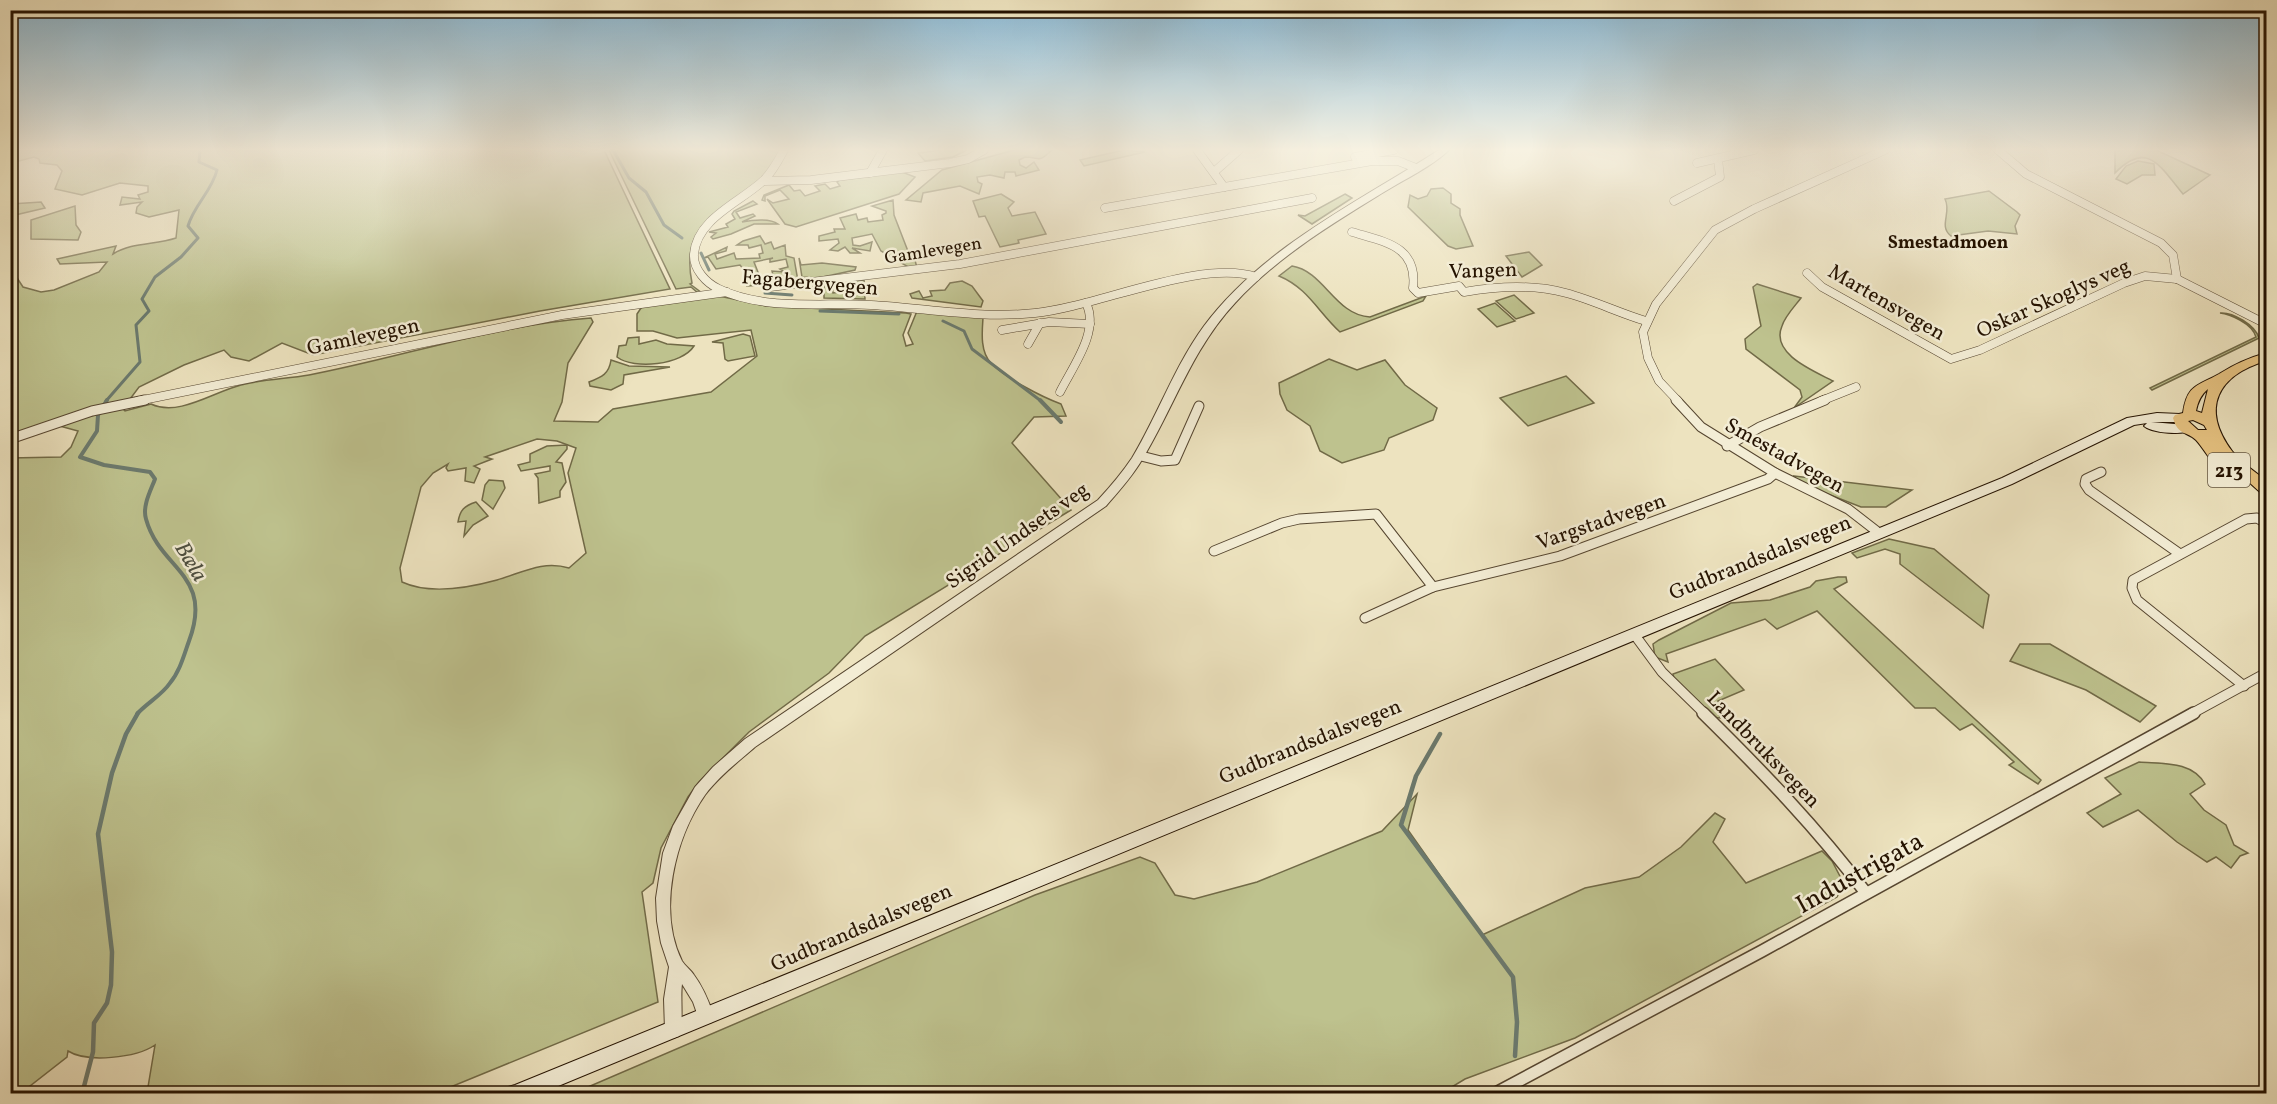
<svg xmlns="http://www.w3.org/2000/svg" width="2277" height="1104" viewBox="0 0 2277 1104" font-family="Vollkorn,serif">
<style>
.green{fill:#bec28e;stroke:#716a47;stroke-width:1.5;fill-rule:evenodd}
.lines{fill:none;stroke-linecap:round;stroke-linejoin:round}
.stream-far2{stroke:#6b796d;stroke-width:3}
.stream-far1{stroke:#6b796d;stroke-width:4}
.stream{stroke:#6b796d;stroke-width:4.5}
.minor-far2-casing{stroke:#564630;stroke-width:9}
.minor-far1-casing{stroke:#564630;stroke-width:11}
.minor-casing{stroke:#564630;stroke-width:14}
.tertiary-casing{stroke:#564630;stroke-width:2}
.secondary-casing{stroke:#241200;stroke-width:2}
.primary-casing{stroke:#241200;stroke-width:2}
.minor-far2{stroke:#f3edd5;stroke-width:8}
.minor-far1{stroke:#f3edd5;stroke-width:9}
.minor{stroke:#f3edd5;stroke-width:11}
.tertiary{fill:#f3edd5;fill-rule:evenodd}
.secondary{fill:#f3edd5;fill-rule:evenodd}
.primary{fill:#e6c280;fill-rule:evenodd}
.labels{text-anchor:middle;stroke-width:5;stroke-linejoin:round;paint-order:stroke}
.far-neighbourhood-label{font-size:18px;font-weight:bold;fill:#241200;stroke:#f3edd5}
.far-street-label{font-size:18px;fill:#241200;stroke:#f3edd5}
.shield{fill:#f3edd5;stroke:#625440;stroke-width:1.5}
.shield-label{font-size:20px;font-weight:bold;fill:#241200}
.street-label{font-size:21px;fill:#241200;stroke:#f3edd5}
.water-label{font-size:22px;font-style:italic;fill:#4d4e40;stroke:#f3edd5}
.near-street-label{font-size:26px;fill:#241200;stroke:#f3edd5}
</style>
<rect width="100%" height="100%" fill="#ede3bf"/>
<filter id="stains"><feTurbulence type="fractalNoise" baseFrequency=".00333" numOctaves="4"/><feColorMatrix values="0 0 0 0 .2 0 0 0 0 .09 0 0 0 0 .02 0 0 0 .5 -.17"/></filter>
<radialGradient id="worn" r=".72"><stop offset=".6" stop-color="#630" stop-opacity="0"/><stop offset="1" stop-color="#630" stop-opacity=".3"/></radialGradient>
<g class="green">
<path d="M11 150H604L670 289 540 311 313 355 282 343 249 361 231 357 224 350 184 365 139 387 127 403 11 437 10 267 23 287 41 292 54 290 99 272 107 262 60 264 57 259 116 246 113 254C132 242 155 245 176 238L179 210 149 217 136 213 137 207 142 202 120 205 122 197 140 199 138 195 148 192V186L120 183 82 195 55 189 62 171 57 165 40 163 39 159 34 157 11 163Z"/>
<path d="M609 150H780C776 158 772 167 766 175 762 180 754 184 748 189 710 217 681 230 692 283L690 284 702 293H698L691 287 676 289Z"/>
<path d="M941 150H967L953 157 925 161 918 153Z"/>
<path d="M1014 150H1052C1037 164 1041 157 1025 157L1019 160 1020 165 1026 168 1034 162 1039 170 1016 176 1015 172H1005L1004 178 990 175 977 177 978 182 982 184 979 194 960 186 923 193 921 202 906 200 942 170Z"/>
<path d="M1124 150 1145 152 1084 166 1080 160Z"/>
<path d="M2115 150H2156L2210 175 2183 194C2161 168 2148 139 2115 173Z"/>
<path d="M2138 161 2154 164 2155 175H2142L2127 184 2116 179 2126 166Z"/>
<path d="M902 172 915 177 899 194 796 227 785 224 767 199 773 203 789 199 780 190 765 196V201L762 200 764 195 789 185 794 191 800 190 805 196 820 191 815 186 825 184 830 189 840 186 837 182 840 180Z"/>
<path d="M1443 188 1451 194V203L1460 209V215L1473 246 1456 249 1448 246 1408 207 1410 195 1418 199 1427 196 1431 189Z"/>
<path d="M1989 191 2017 212 2020 215 2015 226 2017 234 1988 231 1951 236C1938 226 1952 213 1945 199Z"/>
<path d="M1001 194 1014 202 1008 208 1012 216 1035 212 1046 234 1018 240 1019 243 1000 247 985 216 979 217 973 201Z"/>
<path d="M1345 194 1352 198 1312 224 1298 215 1305 216Z"/>
<path d="M893 200 894 215 911 259 915 260 917 268H910L881 251 872 234 852 238 853 245 860 246 872 242 870 251 852 248 860 253H850L845 247 838 251 830 250 839 243 838 239 819 241V236L835 232 834 229H845L840 218 856 214 858 220 867 218 868 222 883 220 882 215 886 213V211L872 206Z"/>
<path d="M753 201 757 204 736 212 740 218 753 214 755 216 742 222C752 220 770 218 778 224H754L731 234 713 239 711 237 716 233 709 232 728 227 726 224 735 219 732 214 734 211Z"/>
<path d="M41 202 45 208 11 216V204Z"/>
<path d="M75 206 76 225 81 232 78 240 31 239V220Z"/>
<path d="M760 236 765 244 771 242 774 249 785 245 786 256 794 258 798 281 775 283 772 271 785 272 780 269 788 267 786 259 770 262V259L773 258 754 262 763 285 747 286 746 282 756 279 753 269 744 270 740 265 716 269 708 257 704 258 727 247 726 251 715 254 717 259 734 253 736 259 760 258 759 254 763 253 761 245 749 248 748 245H737L743 241Z"/>
<path d="M1529 252 1542 265 1522 277 1506 256Z"/>
<path d="M799 258 801 265 822 263 856 267 855 270 818 278 802 277Z"/>
<path d="M1292 266C1324 271 1335 315 1370 317L1426 296 1423 301 1340 332C1318 312 1308 288 1279 276Z"/>
<path d="M864 280 865 299 824 298V286L832 285 833 293 859 290V284L853 281Z"/>
<path d="M962 281 972 286 983 301 981 307 912 298 910 294 919 291 923 298 932 296 930 291 945 290 950 283Z"/>
<path d="M1757 284 1801 298C1795 306 1785 316 1782 326 1770 354 1814 371 1833 381L1794 408 1802 397 1800 390 1746 349 1745 339 1761 326 1753 287Z"/>
<path d="M1514 295 1534 313 1516 319 1496 301Z"/>
<path d="M719 296 767 306 906 313 911 314 903 335 906 346 913 344 908 333 917 311 983 318C982 332 980 352 991 363 1005 378 1042 397 1061 404L1066 416 1034 417 1012 443 1071 510 865 636 829 673 749 732 699 782 688 797 661 848 653 883 642 892 658 1002 436 1093H147L155 1045C136 1058 87 1063 68 1051L67 1057 21 1093 11 1094 10 458 61 457 71 447 78 431 56 425 122 408 125 411 151 404C179 417 213 392 241 385 264 379 287 379 309 375 403 357 495 325 591 318L593 322 568 363 562 402 554 421 598 422 613 409 711 392 757 356 751 330 677 338 653 331H637V314L643 305ZM537 439 557 441 576 448 568 473 586 553 569 568C542 560 522 573 497 580 468 588 430 595 402 582L400 568 421 487 433 473 448 464 446 468 448 471 466 468 465 481 474 483 480 469 474 466 492 459 485 457Z"/>
<path d="M1495 303 1515 321 1497 327 1478 309Z"/>
<path d="M2220 313C2233 312 2255 325 2259 338L2152 390 2150 388 2256 337C2252 323 2229 314 2220 313Z"/>
<path d="M743 334 750 336 755 356 728 361 725 359 723 343 712 342Z"/>
<path d="M639 337V344L656 340 667 344 694 346C682 365 634 370 617 357L619 346 626 345 628 338Z"/>
<path d="M1329 359 1357 370 1385 360 1405 385 1437 408 1433 420 1389 438 1384 450 1342 463 1320 451 1310 426 1287 410 1280 394 1279 383Z"/>
<path d="M611 360 629 366 670 367 624 375 623 384 611 390 590 386 589 382C602 377 609 374 611 360Z"/>
<path d="M1566 376 1594 403 1528 426 1500 398Z"/>
<path d="M567 445V449L556 462 562 463 566 482 560 491V497L539 503 538 478 535 474 550 471V466L521 471 518 465 530 462V454L547 446Z"/>
<path d="M1794 476 1912 490 1886 507H1861L1797 482Z"/>
<path d="M489 480 503 481 505 488 493 509 482 500 485 485Z"/>
<path d="M476 502 488 516 473 525 464 536 466 521 458 522C460 510 464 506 476 502Z"/>
<path d="M1889 539 1934 549 1989 595 1983 628 1900 564V554L1885 549 1857 558 1852 553Z"/>
<path d="M1838 577H1846L1847 582 1834 589 2041 780 2038 784 2009 765 2014 762 1972 724 1960 730 1935 708H1915L1817 611 1777 629 1765 619 1666 654 1668 662 1655 657 1653 644 1659 640 1731 603 1770 600 1810 587 1816 581Z"/>
<path d="M2020 644H2050L2156 706 2140 722 2086 690 2010 661Z"/>
<path d="M1715 659 1744 690 1718 701 1720 718 1711 717 1674 679 1673 674Z"/>
<path d="M2139 762C2164 764 2192 761 2205 784L2190 794 2204 810 2226 825 2234 845 2248 853 2240 856 2231 868 2216 857 2207 862 2177 842 2138 810 2103 827 2087 813 2121 794 2105 778Z"/>
<path d="M1417 794 1408 830 1482 935 1585 888 1639 877 1681 847 1715 813 1725 819 1713 842 1746 883 1822 851 1832 861 1844 884 1837 897 1575 1038 1465 1079 1442 1093H574L1035 895 1140 857 1155 863 1175 895 1194 899 1257 882 1382 831Z"/>
</g>
<g class="lines">
<g class="stream-far2">
<path d="M613 150 629 178 646 192 664 225 682 238"/>
<path d="M701 253 709 270"/>
<path d="M765 293 792 295"/>
<path d="M820 311 899 314"/>
<path d="M943 321 964 331 972 349 1041 401"/>
<path d="M106 401 140 362 136 325 149 311 142 299 155 277 181 257 198 238 188 226C194 205 212 191 217 170L199 162 200 150"/>
</g>
<g class="stream-far1">
<path d="M107 400 98 415 97 431 80 457 104 465 150 472 155 479C151 490 142 506 146 519 160 570 214 574 189 641 184 655 180 671 170 683 162 695 147 703 137 714"/>
<path d="M1040 400 1061 422"/>
</g>
<g class="stream">
<path d="M1440 734 1416 776 1401 825 1513 977 1517 1022 1515 1056"/>
<path d="M82 1094 93 1052 94 1023 107 1003 111 985 112 952 98 834 112 773 126 734 138 713"/>
</g>
<defs>
<g id="minor-far2">
<path d="M784 150C778 161 773 171 764 180 741 202 697 218 694 254 693 269 706 283 719 289 765 311 822 302 871 305 926 308 980 319 1035 313 1096 307 1203 258 1256 277"/>
<path d="M1197 150 1224 187"/>
<path d="M1998 150 2026 174 2161 243 2173 255 2177 279"/>
<path d="M1355 157 1394 150"/>
<path d="M1697 163 1754 150"/>
<path d="M1214 172 1239 150"/>
<path d="M870 173 883 150"/>
<path d="M765 181 811 180 950 163 968 159 984 150"/>
<path d="M1674 201 1720 177 1718 159"/>
<path d="M1105 208 1372 161H1398L1416 168"/>
<path d="M1352 232C1385 242 1418 246 1413 288L1418 293 1459 286 1464 292C1498 286 1533 284 1566 293 1593 300 1619 313 1646 321"/>
<path d="M1807 273 1822 287 1951 359 1980 350 2124 283 2145 276 2177 279 2266 324"/>
<path d="M770 287 960 264 1312 198"/>
<path d="M1002 330 1049 322 1090 324"/>
<path d="M1028 344 1040 323"/>
<path d="M1060 392C1073 366 1100 331 1086 303"/>
<path d="M138 401 562 315 727 292"/>
<path d="M1678 401 1659 381 1648 358 1643 332 1656 304 1715 230 1754 209 1885 150"/>
<path d="M1821 401 1856 387"/>
</g>
<g id="minor-far1">
<path d="M1676 400 1701 427 1775 473 1848 509 1879 533"/>
<path d="M10 439 92 411 145 400"/>
<path d="M1727 446 1760 427 1825 400"/>
<path d="M1141 456 1161 461 1175 460 1199 406"/>
<path d="M2101 472 2086 479 2085 484 2089 490 2180 554"/>
<path d="M1214 551 1282 523 1299 519 1376 514 1433 587"/>
<path d="M1365 618 1433 587 1560 556 1768 479 1775 473"/>
<path d="M1634 634 1662 672 1705 714"/>
<path d="M2244 686 2137 600 2132 588 2133 580 2246 519 2257 518 2266 523"/>
<path d="M2191 714 2266 673"/>
</g>
<g id="minor">
<path d="M1703 713C1761 770 1817 828 1866 893"/>
<path d="M1494 1094 1762 951 2194 713"/>
</g>
<path id="tertiary" d="M1439 150H1449C1431 167 1405 179 1384 192 1332 224 1277 257 1235 303 1191 350 1173 410 1140 463 1130 479 1118 492 1106 506L755 747C738 762 719 776 705 795 675 838 657 911 682 961 685 966 691 970 694 975 703 987 709 1002 714 1016L712 1022 706 1024 700 1022 693 1002 682 984C680 999 684 1024 679 1036L673 1038 667 1036 665 1030 664 999 669 967 661 943 657 921 656 898 663 853 673 826 695 787 713 767 745 739 1098 500C1110 487 1122 473 1132 458 1158 415 1174 367 1204 326 1263 247 1358 202 1439 150Z"/>
<path id="secondary" d="M2157 413 2180 414 2186 418 2180 422H2151L2186 425 2192 429C2185 436 2151 433 2144 426L2147 423 2134 425 2012 484 539 1094H506L508 1087 515 1085 2002 478 2127 418Z"/>
<path id="primary" d="M2266 353V361C2218 375 2200 408 2232 451 2240 462 2256 472 2266 481V494L2261 493 2240 474 2233 478C2215 473 2208 453 2196 440 2187 431 2178 436 2173 418L2175 415 2183 413C2187 384 2198 386 2219 374 2235 364 2248 358 2266 353ZM2208 389 2202 413 2196 411C2198 401 2201 395 2208 389ZM2193 420 2204 425 2207 430H2198L2188 421Z"/>
</defs>
<use href="#minor-far2" class="minor-far2-casing"/>
<use href="#minor-far1" class="minor-far1-casing"/>
<use href="#minor" class="minor-casing"/>
<use href="#tertiary" class="tertiary-casing"/>
<use href="#secondary" class="secondary-casing"/>
<use href="#primary" class="primary-casing"/>
<use href="#minor-far2" class="minor-far2"/>
<use href="#minor-far1" class="minor-far1"/>
<use href="#minor" class="minor"/>
<use href="#tertiary" class="tertiary"/>
<use href="#secondary" class="secondary"/>
<use href="#primary" class="primary"/>
</g>
<linearGradient id="sky" x2="0" y2="1"><stop stop-color="#89b8d4"/><stop offset="0.49" stop-color="#f7f2e2"/><stop offset="1" stop-color="#f7f2e2" stop-opacity="0"/></linearGradient>
<rect width="2277" height="305" fill="url(#sky)"/>
<g class="labels">
<g class="far-neighbourhood-label">
<text x="1948" y="248">Smestadmoen</text>
</g>
<g class="far-street-label">
<text transform="translate(933 250) rotate(-9)" y="6">Gamlevegen</text>
</g>
<rect class="shield" x="2208" y="453" width="42" height="34" rx="4.5"/>
<g class="shield-label">
<text x="2229" y="477">213</text>
</g>
<g class="street-label">
<text transform="translate(1483 270) rotate(-2)" y="7">Vangen</text>
<text transform="translate(810 282) rotate(5)" y="7">Fagabergvegen</text>
<text transform="translate(2053 298) rotate(-24)" y="7">Oskar Skoglys veg</text>
<text transform="translate(1887 302) rotate(30)" y="7">Martensvegen</text>
<text transform="translate(363 336) rotate(-12)" y="7">Gamlevegen</text>
<text transform="translate(1785 455) rotate(29)" y="7">Smestadvegen</text>
<text transform="translate(1601 521) rotate(-19)" y="7">Vargstadvegen</text>
<text transform="translate(1017 535) rotate(-35)" y="7">Sigrid Undsets veg</text>
<text transform="translate(1760 557) rotate(-22)" y="7">Gudbrandsdalsvegen</text>
<text transform="translate(1310 741) rotate(-22)" y="7">Gudbrandsdalsvegen</text>
<text transform="translate(1764 749) rotate(46)" y="7">Landbruksvegen</text>
<text transform="translate(861 927) rotate(-23)" y="7">Gudbrandsdalsvegen</text>
</g>
<g class="water-label">
<text transform="translate(192 561) rotate(59)" y="8">Bæla</text>
</g>
<g class="near-street-label">
<text transform="translate(1859 872) rotate(-29)" y="9">Industrigata</text>
</g>
</g>
<rect width="2277" height="1104" fill="none" stroke="#ede3bf" stroke-width="36"/>
<rect x="12" y="12" width="2253" height="1080" fill="none" stroke="#241200" stroke-width="3"/>
<rect x="18" y="18" width="2241" height="1068" fill="none" stroke="#241200" stroke-width="1.5"/>
<rect width="100%" height="100%" filter="url(#stains)"/>
<rect width="100%" height="100%" fill="url(#worn)"/>
</svg>
